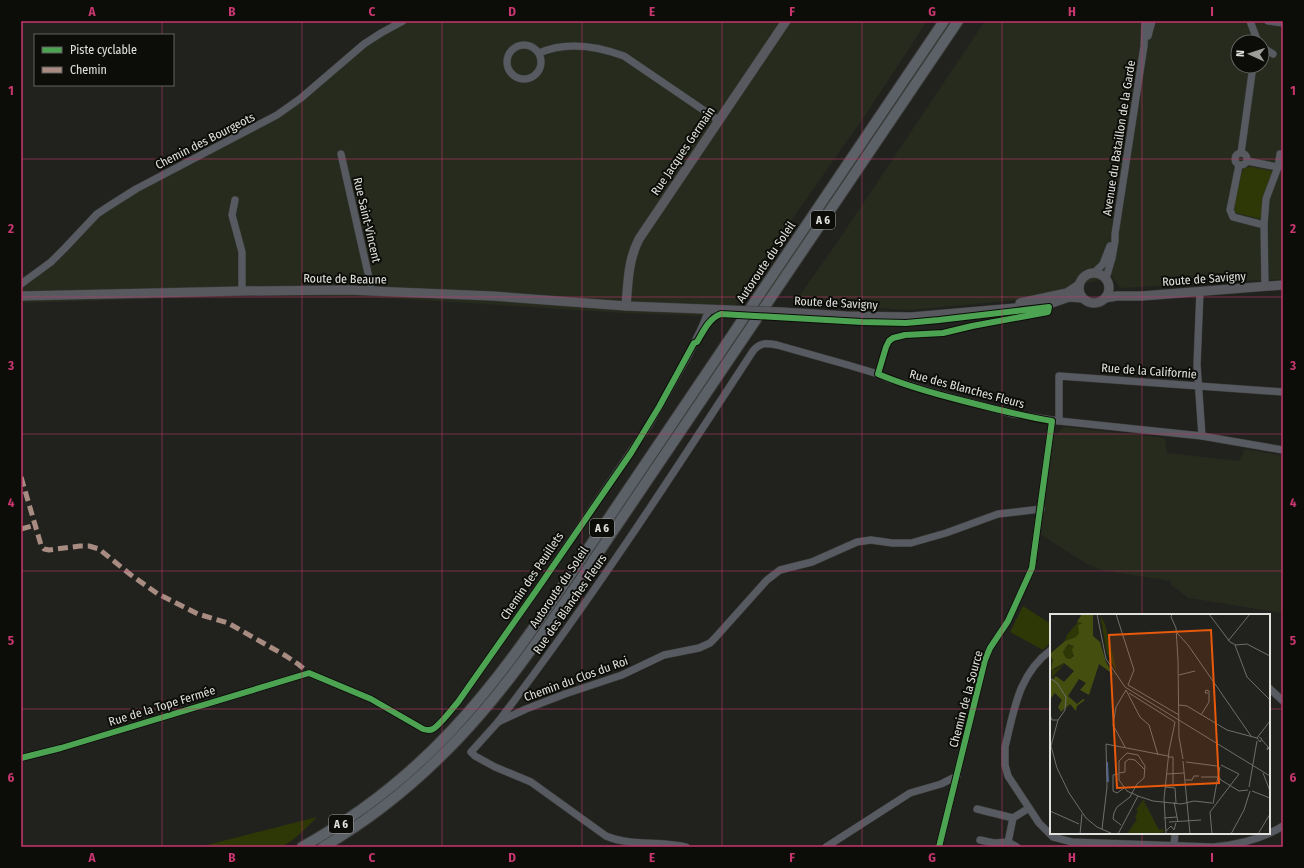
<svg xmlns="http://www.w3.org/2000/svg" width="1304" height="868" viewBox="0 0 1304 868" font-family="'Fira Sans Condensed',sans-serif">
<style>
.built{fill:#272b1e;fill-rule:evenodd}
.green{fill:#2e3706}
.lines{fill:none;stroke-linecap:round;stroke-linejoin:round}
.minor-casing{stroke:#3c3c3a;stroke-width:8}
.major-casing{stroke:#3c3c3a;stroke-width:10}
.highway-casing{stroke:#3c3c3a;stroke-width:12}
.minor{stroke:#575a60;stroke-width:7}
.major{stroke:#57595f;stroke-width:9}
.highway{stroke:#5c6167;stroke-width:10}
.major-bridge-casing{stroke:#3c3c3a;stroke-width:10;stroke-linecap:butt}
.major-bridge{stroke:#57595f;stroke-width:9}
.quiet{stroke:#a88b81;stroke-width:5;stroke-dasharray:10 5;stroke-linecap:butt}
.cycleway-casing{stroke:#0c0d09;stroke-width:8}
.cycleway{stroke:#4ca352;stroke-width:6}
.grid{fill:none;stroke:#c7366e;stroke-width:1;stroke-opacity:0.55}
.labels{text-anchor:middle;stroke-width:4;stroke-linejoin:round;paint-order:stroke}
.shield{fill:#0c0d09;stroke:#a1a29d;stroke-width:1}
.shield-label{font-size:11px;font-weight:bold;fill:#e1e2dd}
.street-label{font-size:12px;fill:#e1e2dd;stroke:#0c0d09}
.inset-river{fill:none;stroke:#4b6294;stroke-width:2}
.inset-road{fill:none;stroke:#6e6f6a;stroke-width:1}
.view{fill:#e8590c;fill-opacity:0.15;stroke:#e8590c;stroke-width:2}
.inset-edge{fill:none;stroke:#e1e2dd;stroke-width:2}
.neatline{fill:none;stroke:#c7366e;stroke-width:1.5}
.grid-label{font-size:13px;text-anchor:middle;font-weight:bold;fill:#c7366e}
</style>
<rect width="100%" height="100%" fill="#21221e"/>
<g class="built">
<path d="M399 21H927L864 117 771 249 728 317 622 313 371 297 245 296 21 303V278L31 273 67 242 99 209 271 119Z"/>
<path d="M985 21H1283V279L1121 288 1112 277 1018 300 908 310 795 302 834 247ZM1238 42H1262V66H1238Z"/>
<path d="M1064 427 1165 438 1167 453 1239 461 1245 449 1283 456V613L1189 598 1171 585V581L1101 570 1087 564 1040 534 1054 436Z"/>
</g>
<g class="green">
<path d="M1251 167 1274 172 1262 219 1241 214 1235 212C1234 198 1238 180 1244 168Z"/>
<path d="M1023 606 1051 624V642L1043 650 1010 632Z"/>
<path d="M317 817C306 828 295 840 281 847H199Z"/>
</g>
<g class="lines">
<defs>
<g id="minor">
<path d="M1250 21 1258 42"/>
<path d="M1268 21 1283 23"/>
<path d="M1148 36 1152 21"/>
<circle cx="524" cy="62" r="17"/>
<path d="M1262 47 1273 54"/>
<path d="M539 53C566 41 597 46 624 56L718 120"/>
<circle cx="1241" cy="159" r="6"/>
<path d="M1241 153 1253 66"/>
<path d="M341 154 372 291"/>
<path d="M1247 161 1278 167"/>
<path d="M1239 165 1230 210 1233 217 1264 225 1265 286"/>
<path d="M235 200 232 215 242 252V291"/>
<path d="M1264 225 1266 199 1278 167 1280 154"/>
<path d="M1095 272 1103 264 1110 246"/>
<path d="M1106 278 1112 258 1115 241V234L1144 46 1145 21"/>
<path d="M21 284 51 262 65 248 97 214 106 208 136 189 277 115 301 98 364 44 381 33 403 21"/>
<path d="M1200 291 1197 365 1202 436"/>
<path d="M1059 421V376L1283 392"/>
<path d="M1051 650C1018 674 1014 711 1005 747V765L1008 776 1039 823 1053 837 1072 842 1213 847C1237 845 1262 839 1283 826"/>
<path d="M1269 688 1283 701"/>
<path d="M498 722C589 603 671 477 753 351 760 342 767 343 777 345L848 365 878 374 889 379 943 395 1013 414 1059 421 1202 436 1283 450"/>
<path d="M21 758 61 748 309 673 371 699 423 729C426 730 429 731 433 729 440 725 452 709 458 702L536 591 649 425 689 354 702 327 709 310"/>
<path d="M977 809 1013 818 1029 808"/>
<path d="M980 840 994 843 1008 842 1017 847"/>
<path d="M1008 842 1013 818"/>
<path d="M1174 846 1175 833"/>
<path d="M686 847C660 840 632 847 606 836L531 782 495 767 475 756 471 752 498 722 526 709 565 694 622 675 664 655 699 648 710 643 715 638 767 580 780 570 812 562 857 542 871 540 892 543H911L946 533 998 514 1041 509"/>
<path d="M826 847 910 793 941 784 957 776"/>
<path d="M939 847 985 660 990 648 1008 621 1032 568 1052 421"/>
</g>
<g id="major">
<circle cx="1094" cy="288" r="15"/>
<path d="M21 296 242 291 348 290 492 296 626 306 729 310"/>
<path d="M1105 298 1117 296H1142L1283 285"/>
<path d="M1020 303 1067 293 1079 285"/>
<path d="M626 306C628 283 628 260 639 239L786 21"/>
<path d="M781 312 846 316 911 317 1039 306 1049 304 1069 297 1082 298"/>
</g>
<g id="highway">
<path d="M302 847C358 816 408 777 452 730 497 682 534 628 571 574L944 21"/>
<path d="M323 847C373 818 418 781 458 739 504 691 542 635 580 580L958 21"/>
</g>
</defs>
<use href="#minor" class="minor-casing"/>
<use href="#major" class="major-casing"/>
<use href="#highway" class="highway-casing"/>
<use href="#minor" class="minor"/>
<use href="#major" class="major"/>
<use href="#highway" class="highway"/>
<defs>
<path id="major-bridge" d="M729 310 781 312"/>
</defs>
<use href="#major-bridge" class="major-bridge-casing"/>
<use href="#major-bridge" class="major-bridge"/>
<g class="quiet">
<path d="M21 477 41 545 44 549 49 550 80 546H89L99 549 131 575 158 594 198 614 228 623 286 656 298 664 309 673"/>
<path d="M21 529 36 525"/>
</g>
<defs>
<path id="cycleway" d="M21 758 61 748 309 673 371 699 423 729C426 730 429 731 433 729 440 725 452 709 458 702L536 591 631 453 659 407 694 343 697 342C703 332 709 318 721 314L862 322 906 323 939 320 1049 307 1048 312 972 326 943 333 905 335 893 338 889 341 886 347 878 374C904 385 932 393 960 400 991 408 1021 416 1052 421L1032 568 1008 621 990 648 985 660 939 847"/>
</defs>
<use href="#cycleway" class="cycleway-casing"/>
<use href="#cycleway" class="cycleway"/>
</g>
<path class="grid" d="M162 21V35M302 21V847M442 21V847M582 21V847M722 21V847M862 21V847M1002 21V847M1142 21V615M162 85V847M21 159H1283M21 297H1283M21 434H1283M21 571H1283M21 709H1051M1269 709H1283M1142 833V847"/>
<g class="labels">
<g class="shield">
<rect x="811" y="211" width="24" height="18" rx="3"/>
<rect x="590" y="519" width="24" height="18" rx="3"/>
<rect x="329" y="815" width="24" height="18" rx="3"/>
</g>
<g class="shield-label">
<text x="823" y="224">A 6</text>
<text x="602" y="532">A 6</text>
<text x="341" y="828">A 6</text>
</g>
<g class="street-label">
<text transform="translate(1119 138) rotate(-81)" y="4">Avenue du Bataillon de la Garde</text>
<text transform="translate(205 141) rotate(-27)" y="4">Chemin des Bourgeots</text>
<text transform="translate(683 151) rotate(-56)" y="4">Rue Jacques Germain</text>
<text transform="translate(367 220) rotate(77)" y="4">Rue Saint-Vincent</text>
<text transform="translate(766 262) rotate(-56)" y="4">Autoroute du Soleil</text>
<text transform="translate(345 279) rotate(1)" y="4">Route de Beaune</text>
<text transform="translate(1204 279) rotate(-4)" y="4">Route de Savigny</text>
<text transform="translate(836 303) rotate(3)" y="4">Route de Savigny</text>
<text transform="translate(1149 371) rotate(4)" y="4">Rue de la Californie</text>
<text transform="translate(967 389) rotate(15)" y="4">Rue des Blanches Fleurs</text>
<text transform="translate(532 576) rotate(-56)" y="4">Chemin des Peuillets</text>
<text transform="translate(559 587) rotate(-56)" y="4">Autoroute du Soleil</text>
<text transform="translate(570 604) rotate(-55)" y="4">Rue des Blanches Fleurs</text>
<text transform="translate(576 679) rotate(-20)" y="4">Chemin du Clos du Roi</text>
<text transform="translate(966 699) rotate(-75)" y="4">Chemin de la Source</text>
<text transform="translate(162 706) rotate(-17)" y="4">Rue de la Tope Fermée</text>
</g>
</g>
<g transform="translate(1050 614)">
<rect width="220" height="220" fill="#21221e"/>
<path d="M50 0 55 10 67 58 57 40ZM28 8H34L27 23 15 27 17 21ZM18 30 24 32V42L22 41 23 43 20 45 16 44 13 38ZM1 38 4 56 15 49 2 64ZM93 186 96 187 93 188 96 190 91 198 96 191 109 216 113 215 114 218 110 220H77L87 205 85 203 88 197 86 196Z" fill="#2e3706"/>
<path d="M32 0H43V22L50 28 56 48 64 61 49 50 39 81 30 76 36 69 29 65 18 82 27 90 33 85 35 86 27 92 26 97 20 90 11 98 8 93 12 86 5 79 0 85V64L2 66 6 62 14 68 24 57 14 49 1 56 3 46 0 40 15 27 26 23 29 19 28 11 33 9 27 8ZM18 30 24 32 22 36 24 42 20 45 16 44 13 38Z" fill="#444f0f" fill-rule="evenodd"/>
<path class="inset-river" d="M57 148 58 168"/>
<path class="inset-road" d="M47 0 56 45 75 73 220 162M66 0 84 56 78 71 129 101M122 0 121 3 126 14 128 46 129 123 133 145M159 0 180 28 186 31 197 30 220 42M127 19 138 31 201 122M178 27 200 0M185 31 197 63 220 86M129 61 145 57M0 64 7 69 16 83 15 96 8 106M79 79 125 108 119 137 114 185 116 220M129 91 137 92 177 116 207 124M0 101 2 106H8L1 132 7 154 19 179 36 204 47 213 63 220M151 101 159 88V77L156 76 155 79H158M209 123 212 125 210 128 207 124 220 107M212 126 219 134 217 136 218 133M75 133 63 111 66 93 76 76 90 103 99 111 108 141M118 143H123V170M133 147 140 220M136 148 167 152M170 153 168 162 171 166 189 177 198 176M69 159 75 158V148L79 145 85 146 95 156M213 159 220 177M68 160 63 161V177L67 179 74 174M117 160 134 159M151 163H167M135 166H142L144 162H149M115 173 125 174 126 189M199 173 207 127M202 177 220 184M124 188 128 208M163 190 168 162M0 197 29 210M114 204 127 203M119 208 151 206M71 211 63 205 64 199 67 193 80 183 82 179 87 170 94 164 95 152 88 141 77 139 69 147V166L77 177 81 179H82L88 182 103 187 131 190 144 187 162 189M52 215 57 173 56 130 118 142M116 217 121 212 124 216 126 209M30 220 32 200M68 220 88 182M162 220 160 198 189 160 171 151M181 220 194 196 200 177M208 220 220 200"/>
<path class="view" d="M161 16 169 169 67 174 59 21Z"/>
<rect width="220" height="220" class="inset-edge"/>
</g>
<rect width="1304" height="868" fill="none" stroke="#0c0d09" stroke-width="44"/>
<rect x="34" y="34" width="140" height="52" fill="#0c0d09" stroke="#61625e"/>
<rect x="42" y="47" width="20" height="6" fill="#4ca352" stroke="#61625e"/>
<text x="70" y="54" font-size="12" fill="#e1e2dd">Piste cyclable</text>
<rect x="42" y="67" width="20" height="6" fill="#a88b81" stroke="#61625e"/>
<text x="70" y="74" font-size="12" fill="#e1e2dd">Chemin</text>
<g transform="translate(1250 54) rotate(273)"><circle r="19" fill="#0c0d09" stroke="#61625e"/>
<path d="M0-3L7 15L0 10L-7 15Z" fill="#9e9f9a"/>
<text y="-6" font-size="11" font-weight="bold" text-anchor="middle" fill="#e1e2dd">N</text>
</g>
<rect x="22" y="22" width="1260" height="824" class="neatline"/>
<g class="grid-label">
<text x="92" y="16">A</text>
<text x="232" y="16">B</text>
<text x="372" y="16">C</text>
<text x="512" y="16">D</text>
<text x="652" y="16">E</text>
<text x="792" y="16">F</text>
<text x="932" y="16">G</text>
<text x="1072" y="16">H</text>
<text x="1212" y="16">I</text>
<text x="11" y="95">1</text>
<text x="1293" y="95">1</text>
<text x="11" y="233">2</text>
<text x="1293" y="233">2</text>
<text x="11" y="370">3</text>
<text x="1293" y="370">3</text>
<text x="11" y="507">4</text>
<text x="1293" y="507">4</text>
<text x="11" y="645">5</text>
<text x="1293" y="645">5</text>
<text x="11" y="782">6</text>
<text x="1293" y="782">6</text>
<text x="92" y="862">A</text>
<text x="232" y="862">B</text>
<text x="372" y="862">C</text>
<text x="512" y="862">D</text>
<text x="652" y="862">E</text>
<text x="792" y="862">F</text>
<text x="932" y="862">G</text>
<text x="1072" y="862">H</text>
<text x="1212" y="862">I</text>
</g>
</svg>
